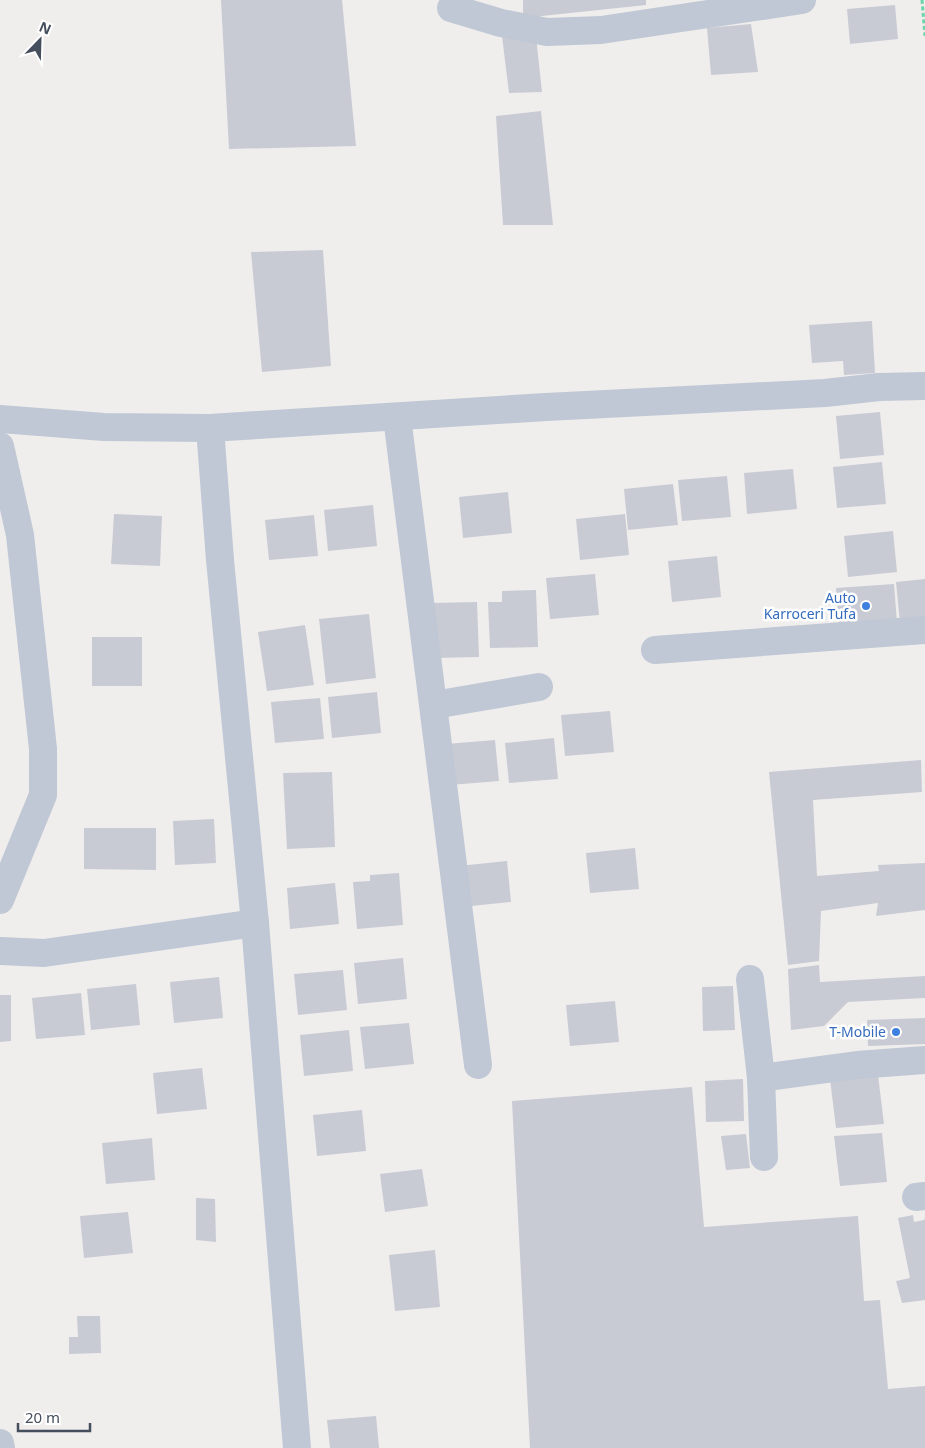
<svg xmlns="http://www.w3.org/2000/svg" width="925" height="1448" viewBox="0 0 925 1448" font-family="'Noto Sans',sans-serif">
<style>
.building{fill:#c8cbd4}
.lines{fill:none;stroke-linecap:round;stroke-linejoin:round}
.path{stroke:#6cd4aa;stroke-width:3;stroke-dasharray:4 2.5;stroke-linecap:butt}
.minor{stroke:#bfc8d4;stroke-width:28}
.shop-dot{fill:#3f7fe0;stroke:#fff;stroke-width:2}
.labels{text-anchor:middle;stroke-width:5;stroke-linejoin:round;paint-order:stroke}
.shop-label{font-size:14px;fill:#366cbe;stroke:#fff;text-anchor:end}
</style>
<rect width="100%" height="100%" fill="#f0eded"/>
<g class="building">
<path d="M221 0H342L356 146 229 149Z"/>
<path d="M523 0H646V5L523 18Z"/>
<path d="M895 5 898 39 850 44 847 9Z"/>
<path d="M751 24 758 72 711 75 707 28Z"/>
<path d="M502 36 536 37 542 92 509 93Z"/>
<path d="M541 111 553 225H503L496 116Z"/>
<path d="M323 250 331 366 262 372 251 252Z"/>
<path d="M872 321 875 373 844 375 843 361 812 363 809 325Z"/>
<path d="M880 412 884 455 840 459 836 416Z"/>
<path d="M882 462 886 504 837 508 833 467Z"/>
<path d="M793 469 797 509 747 514 744 473Z"/>
<path d="M727 476 731 517 682 521 678 480Z"/>
<path d="M673 484 678 525 628 530 624 489Z"/>
<path d="M508 492 512 533 463 538 459 497Z"/>
<path d="M373 505 377 546 328 551 324 510Z"/>
<path d="M114 514 162 516 160 566 111 564Z"/>
<path d="M625 514 629 555 580 560 576 519Z"/>
<path d="M314 515 318 556 269 560 265 520Z"/>
<path d="M893 531 897 572 848 577 844 536Z"/>
<path d="M717 556 721 597 672 602 668 561Z"/>
<path d="M595 574 599 615 550 619 546 578Z"/>
<path d="M925 579V621L900 623 896 582Z"/>
<path d="M894 584 897 623 839 627 836 588Z"/>
<path d="M536 590 538 647 490 648 488 602H502V591Z"/>
<path d="M477 602 479 657 433 658 431 603Z"/>
<path d="M369 614 376 678 326 684 319 619Z"/>
<path d="M305 625 314 685 267 691 258 632Z"/>
<rect x="92" y="637" width="50" height="49"/>
<path d="M377 692 381 733 332 738 328 697Z"/>
<path d="M320 698 324 739 275 743 271 702Z"/>
<path d="M610 711 614 752 565 756 561 715Z"/>
<path d="M554 738 558 779 509 783 505 743Z"/>
<path d="M495 740 499 781 450 785 446 744Z"/>
<path d="M921 760 922 792 813 800 817 876 879 871 878 865 925 863V910L876 916 878 903 821 911 819 961 788 965 769 772Z"/>
<path d="M332 772 335 847 287 849 283 773Z"/>
<path d="M214 819 216 863 175 865 173 821Z"/>
<path d="M84 828H156V870L84 869Z"/>
<path d="M635 848 639 889 590 893 586 853Z"/>
<path d="M507 861 511 902 462 907 458 866Z"/>
<path d="M399 873 403 925 357 929 353 882 370 881V875Z"/>
<path d="M335 883 339 924 290 929 287 888Z"/>
<path d="M403 958 407 999 358 1004 354 963Z"/>
<path d="M819 965 820 982 925 976V998L848 1002 824 1026 791 1030 788 969Z"/>
<path d="M343 970 347 1010 298 1015 294 974Z"/>
<path d="M219 977 223 1018 174 1023 170 982Z"/>
<path d="M136 984 140 1025 91 1030 87 989Z"/>
<path d="M733 986 735 1030 703 1031 702 987Z"/>
<path d="M81 993 85 1035 36 1039 32 998Z"/>
<path d="M0 995H11V1041L0 1042Z"/>
<path d="M615 1001 619 1042 570 1046 566 1005Z"/>
<path d="M925 1018V1044L868 1046 867 1020Z"/>
<path d="M409 1023 414 1064 365 1069 360 1027Z"/>
<path d="M349 1030 353 1071 304 1076 300 1035Z"/>
<path d="M202 1068 207 1109 157 1114 153 1073Z"/>
<path d="M878 1075 884 1124 836 1128 830 1079Z"/>
<path d="M743 1079 744 1121 706 1122 705 1081Z"/>
<path d="M692 1087 704 1227 858 1216 864 1301 880 1300 888 1389 925 1386V1448H530L512 1101Z"/>
<path d="M362 1110 366 1151 317 1156 313 1115Z"/>
<path d="M882 1133 887 1182 840 1186 834 1136Z"/>
<path d="M746 1134 750 1168 726 1170 721 1136Z"/>
<path d="M152 1138 155 1180 106 1184 102 1143Z"/>
<path d="M422 1169 428 1206 385 1212 380 1174Z"/>
<path d="M196 1198 215 1199 216 1242 196 1240Z"/>
<path d="M128 1212 133 1253 84 1258 80 1216Z"/>
<path d="M913 1215 914 1222 924 1220 925 1218V1300L902 1303 896 1281 910 1278 898 1218Z"/>
<path d="M435 1250 440 1307 395 1311 389 1255Z"/>
<path d="M77 1316H100L101 1353 69 1354V1337H78Z"/>
<path d="M376 1416 379 1448H330L327 1420Z"/>
</g>
<g class="lines">
<path class="path" d="M922 0 925 36"/>
<g class="minor">
<path d="M451 8 501 23 547 32 601 30 802 0"/>
<path d="M397 417 478 1065"/>
<path d="M0 419 104 427 210 428 546 407 825 393 879 387 925 386"/>
<path d="M210 428 220 560 255 923 297 1448"/>
<path d="M0 446 20 535 43 749V795L0 900"/>
<path d="M655 650 925 630"/>
<path d="M434 705 539 687"/>
<path d="M0 951 44 953 255 923"/>
<path d="M750 979 761 1078 764 1157"/>
<path d="M761 1078 857 1065 925 1060"/>
<path d="M916 1197 925 1196"/>
<path d="M0 1443 1 1448"/>
</g>
</g>
<g class="shop-dot">
<circle cx="866" cy="606" r="5"/>
<circle cx="896" cy="1032" r="5"/>
</g>
<g class="labels">
<g class="shop-label">
<text x="856" y="603">Auto<tspan x="856" dy="16">Karroceri Tufa</tspan></text>
<text x="886" y="1037">T-Mobile</text>
</g>
</g>
<g transform="translate(40 40) rotate(23)" stroke="#ffffff" stroke-width="4" paint-order="stroke">
<path d="M0-4L9 19L0 12L-9 19Z" fill="#444e5c"/>
<text y="-8" font-size="14" font-weight="bold" text-anchor="middle" fill="#444e5c">N</text>
</g>
<path d="M18 1423v8h72v-8" fill="none" stroke="#444e5c" stroke-width="2.5"/>
<text x="25" y="1423" font-size="15" fill="#444e5c" stroke="#ffffff" stroke-width="4" paint-order="stroke">20 m</text>
</svg>
